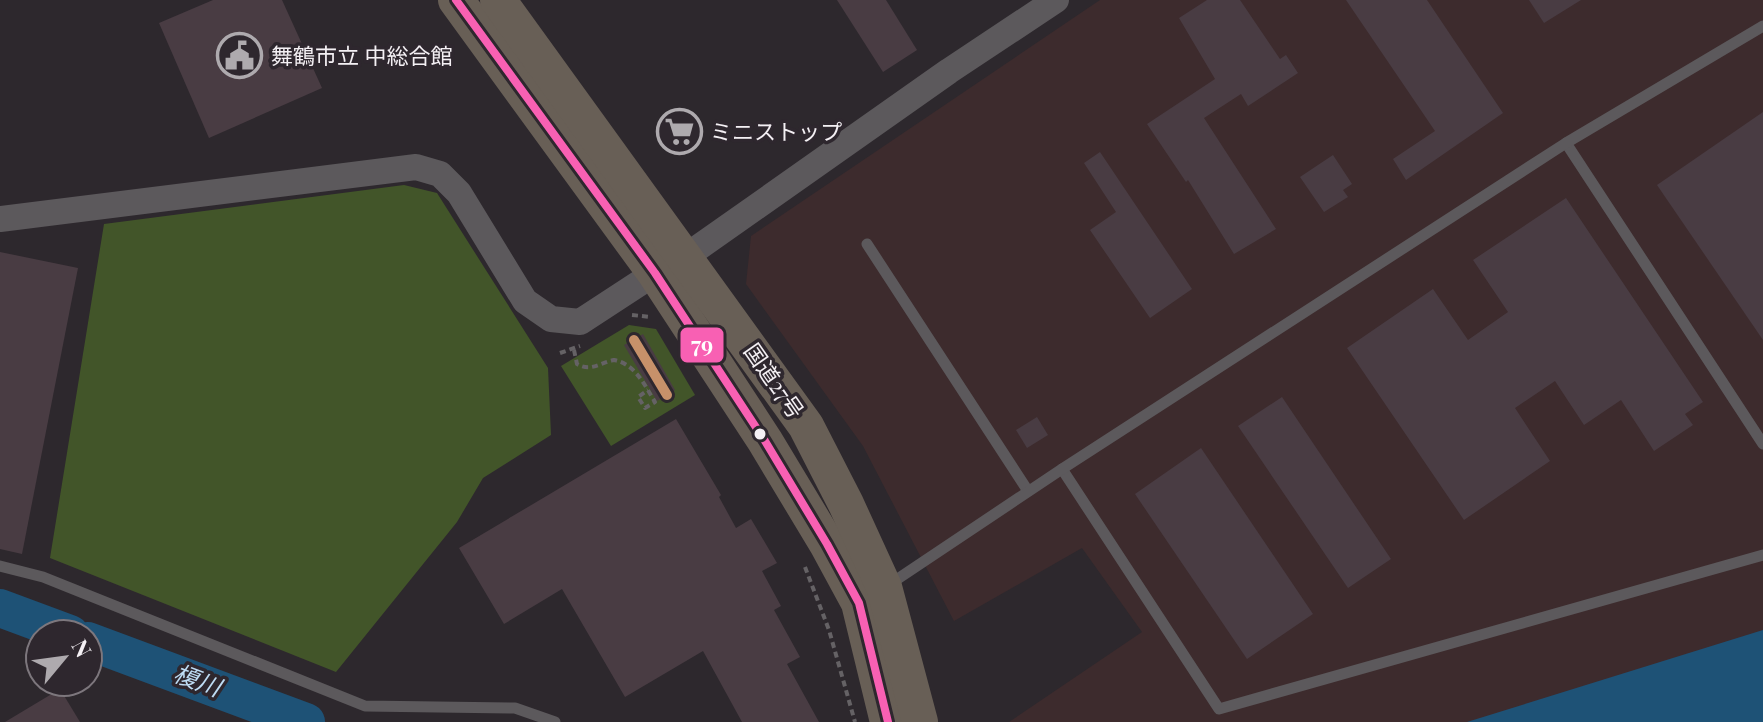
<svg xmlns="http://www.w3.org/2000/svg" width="1763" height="722" viewBox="0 0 1763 722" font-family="'Playfair Display','Noto Sans JP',serif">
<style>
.industrial{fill:#3d2b2d}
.green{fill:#425529}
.water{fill:#1e5276}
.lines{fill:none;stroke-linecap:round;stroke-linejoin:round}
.river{stroke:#1e5276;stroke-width:38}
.building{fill:#493c43}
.path{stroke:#656265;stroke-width:4;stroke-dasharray:6 4;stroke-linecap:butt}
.service{stroke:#5c595c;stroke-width:11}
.tertiary{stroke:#5c595c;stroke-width:26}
.trunk{stroke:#685f56;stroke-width:36}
.bus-1-casing{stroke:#2e272e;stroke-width:14}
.bus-1{stroke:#f860b3;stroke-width:8}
.rail-1-casing{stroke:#2e272e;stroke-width:16}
.rail-1{stroke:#c7916a;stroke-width:10}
.bus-dot{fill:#f4f0f4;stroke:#2e272e;stroke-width:3}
.labels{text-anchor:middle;stroke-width:7;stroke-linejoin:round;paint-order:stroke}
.poi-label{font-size:22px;fill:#f4f0f4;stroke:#2e272e;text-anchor:start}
.street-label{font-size:22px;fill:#f4f0f4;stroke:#2e272e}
.water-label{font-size:24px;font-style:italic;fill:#bedcf4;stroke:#2e272e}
.line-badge{stroke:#2e272e;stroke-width:3}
.badge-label{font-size:22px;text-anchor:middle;font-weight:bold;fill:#fff}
</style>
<rect width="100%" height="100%" fill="#2d282d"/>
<path class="industrial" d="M1100 0H1763V636L1491 722H1009L1142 632 1082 548 954 621 863 446 746 284 751 236Z"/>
<g class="green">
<path d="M404 185 437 193 548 368 551 435 483 478 457 522 336 672 50 558 104 224Z"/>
<path d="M629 325 656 329 695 395 611 446 561 366Z"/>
</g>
<path class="water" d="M1763 630V722H1467Z"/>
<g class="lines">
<g class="river">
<path d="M0 608 70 634"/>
<path d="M88 641 306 722"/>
</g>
</g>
<g class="building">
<path d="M213 0H282L322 88 209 138 159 23Z"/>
<path d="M837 0H886L917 50 883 72Z"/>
<path d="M1207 0H1240L1280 59 1286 55 1298 73 1248 106 1241 94 1204 118 1276 229 1234 254 1188 180 1186 182 1147 124 1215 79 1179 18Z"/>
<path d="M1346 0H1427L1503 113 1406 180 1393 159 1435 131Z"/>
<path d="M1529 0H1581L1544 23Z"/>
<path d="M1763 112V340L1657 185Z"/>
<path d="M1100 152 1192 289 1150 318 1090 230 1116 212 1084 163Z"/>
<path d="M1333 155 1352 184 1343 190 1348 197 1324 212 1300 177Z"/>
<path d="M1566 198 1703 402 1685 414 1693 425 1654 451 1621 400 1584 425 1555 381 1515 408 1550 461 1464 520 1347 348 1433 289 1468 340 1508 312 1473 260Z"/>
<path d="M0 252 78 268 22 554 0 549Z"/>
<path d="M643 334 675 390 657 401 624 345Z"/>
<path d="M1282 397 1391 559 1348 588 1238 426Z"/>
<path d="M1037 417 1048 435 1027 448 1016 430Z"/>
<path d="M676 419 721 495 719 497 736 528 751 519 777 563 762 571 781 606 774 610 800 657 787 664 819 722H742L703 651 625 697 562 589 504 624 459 548Z"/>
<path d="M1201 448 1313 614 1247 659 1135 494Z"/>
<path d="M60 689 80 722H5Z"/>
</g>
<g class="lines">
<g class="path">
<path d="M632 315 651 317"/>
<path d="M574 350 577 364C591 372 599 363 614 360 635 364 644 384 655 402L645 408 638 397 648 390"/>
<path d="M560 353 580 346"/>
<path d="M805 567 829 630 855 722"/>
</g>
<g class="service">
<path d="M1566 143 1763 444"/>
<path d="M867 244 1028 491"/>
<path d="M1062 469 1219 709 1763 555"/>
<path d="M0 566 43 577 365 706 515 708 555 722"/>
<path d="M887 586 1062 469 1566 143 1763 26"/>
</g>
<path class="tertiary" d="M0 219 416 167 440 174 459 193 525 301 551 319 580 322 655 273 685 257 949 71 1056 0"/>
<g class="trunk">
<path d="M456 0 655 273 765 441 827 544 859 603 888 722"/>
<path d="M498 0 806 426 846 504 884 587 920 722"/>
</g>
<defs>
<path id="bus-1" d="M456 0 655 273 765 441 827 544 859 603 888 722"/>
</defs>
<use href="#bus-1" class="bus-1-casing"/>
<use href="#bus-1" class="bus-1"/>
<defs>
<path id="rail-1" d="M634 340 667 395"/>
</defs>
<use href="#rail-1" class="rail-1-casing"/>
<use href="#rail-1" class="rail-1"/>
</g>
<defs>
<symbol id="civic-ring" viewBox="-11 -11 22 22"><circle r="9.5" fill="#2e272e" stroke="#aeaaae" stroke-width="1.5"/><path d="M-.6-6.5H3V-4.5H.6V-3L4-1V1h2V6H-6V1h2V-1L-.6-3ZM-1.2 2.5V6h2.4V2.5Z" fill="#aeaaae"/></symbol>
<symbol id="supermarket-ring" viewBox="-11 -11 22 22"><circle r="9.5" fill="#2e272e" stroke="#aeaaae" stroke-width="1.5"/><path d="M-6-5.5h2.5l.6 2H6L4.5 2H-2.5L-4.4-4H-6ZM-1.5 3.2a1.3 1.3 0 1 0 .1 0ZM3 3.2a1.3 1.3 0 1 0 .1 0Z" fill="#aeaaae"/></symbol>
</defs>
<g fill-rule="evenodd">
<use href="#civic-ring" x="214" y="30" width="51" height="51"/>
<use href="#supermarket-ring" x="654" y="106" width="51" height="51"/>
</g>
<circle class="bus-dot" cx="760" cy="434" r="7"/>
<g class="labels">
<g class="poi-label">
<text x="271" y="64">舞鶴市立 中総合館</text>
<text x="710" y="140">ミニストップ</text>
</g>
<g class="street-label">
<text transform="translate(774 381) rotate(55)" y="8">国道27号</text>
</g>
<g class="water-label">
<text transform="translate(197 681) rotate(20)" y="8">榎川</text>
</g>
</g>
<rect class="line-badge" x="679" y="326" width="46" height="38" rx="8" fill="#f860b3"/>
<g class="badge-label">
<text x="702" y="353">79</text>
</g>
<g transform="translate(64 658) rotate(61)"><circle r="38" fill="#2e272e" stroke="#7d777d" stroke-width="2"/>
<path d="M0-6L14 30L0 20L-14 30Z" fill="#aeaaae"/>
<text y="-12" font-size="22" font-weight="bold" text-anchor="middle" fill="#f4f0f4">N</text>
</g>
</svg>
